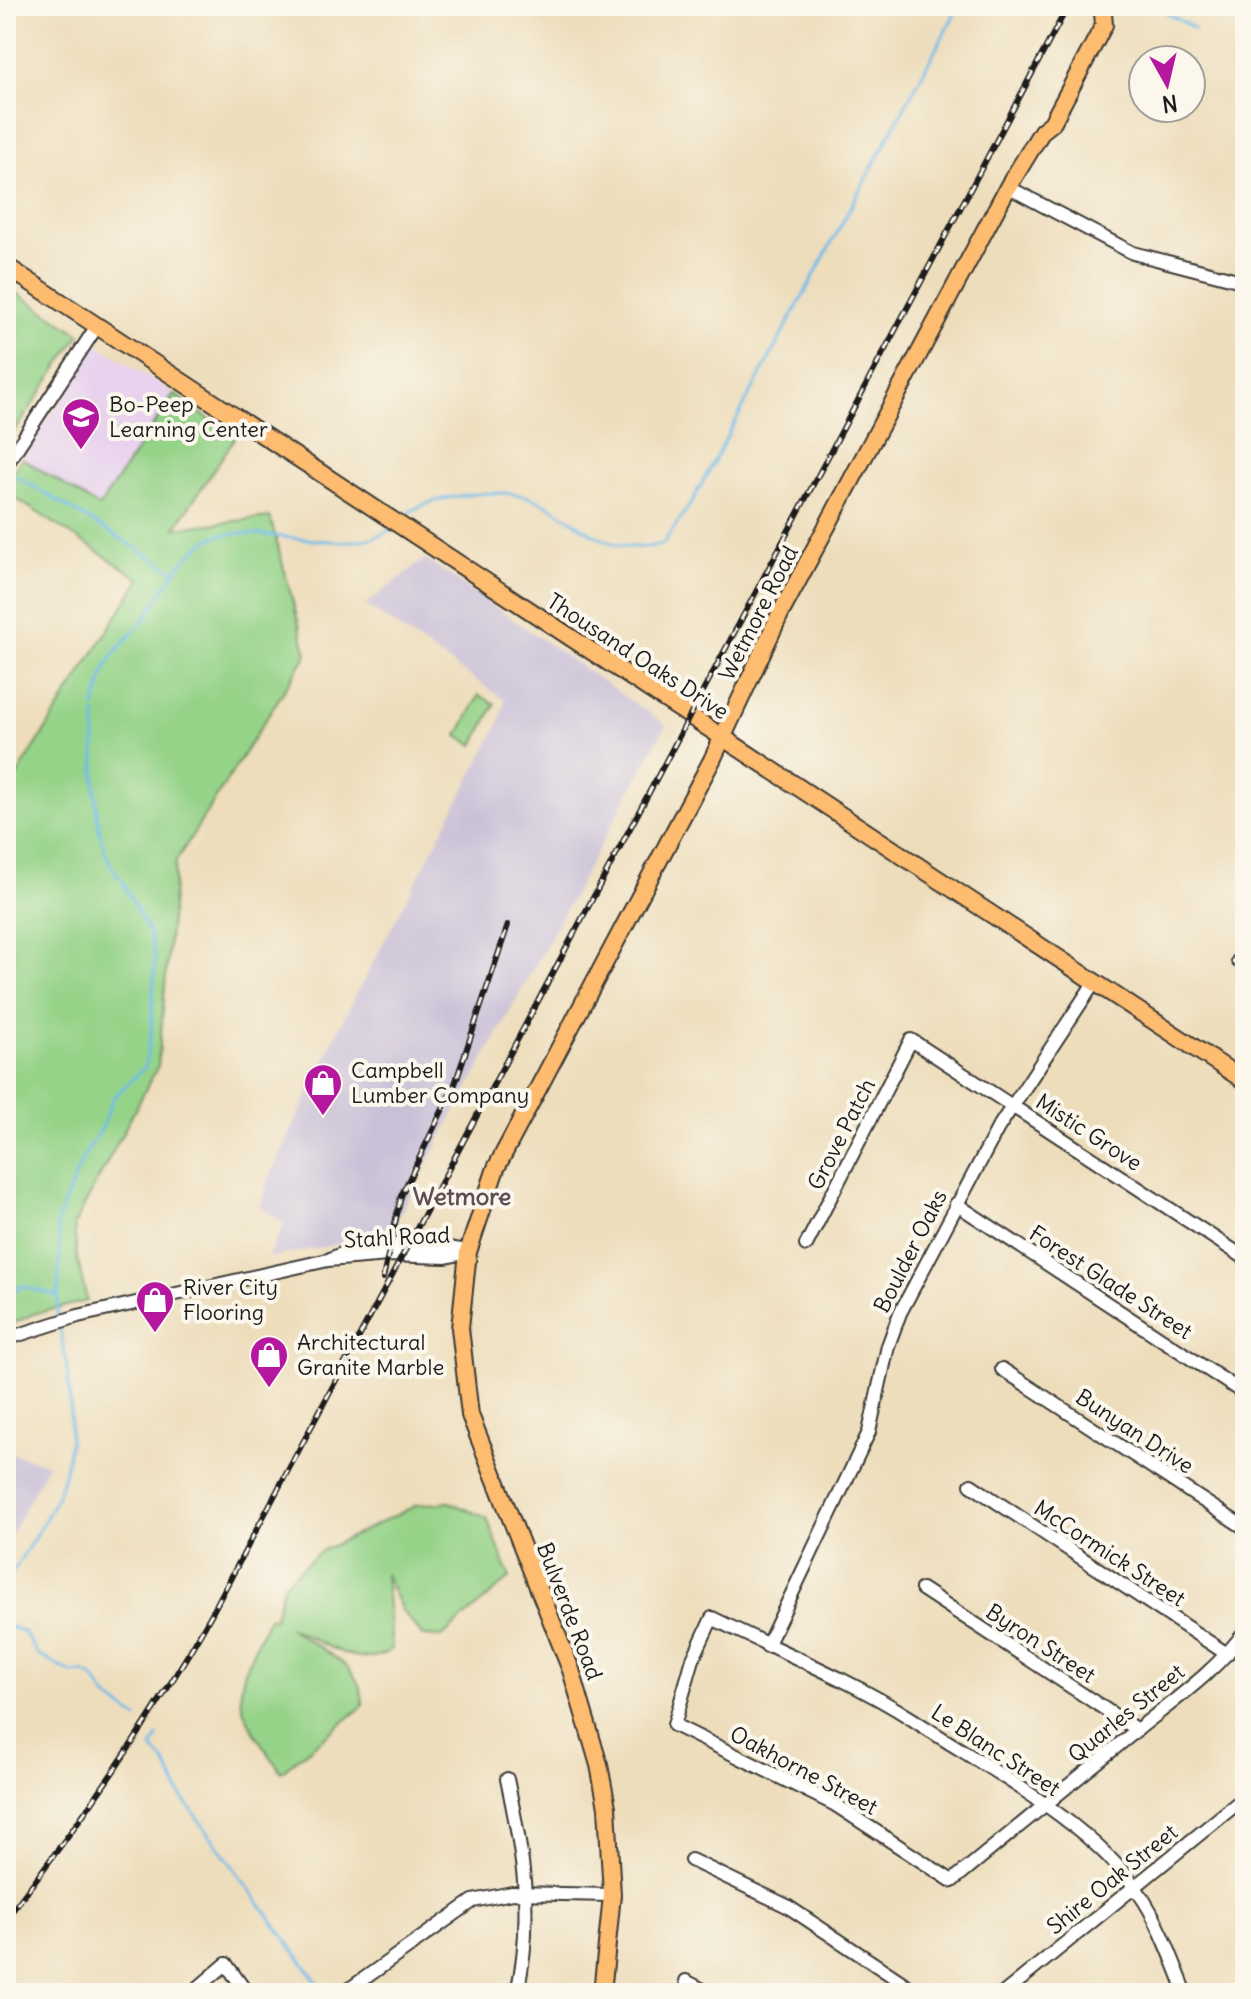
<svg xmlns="http://www.w3.org/2000/svg" width="1251" height="1999" viewBox="0 0 1251 1999" font-family="Delius,sans-serif">
<style>
.built{fill:#e8d2ee}
.industrial{fill:#c9bfd7}
.green{fill:#95d388;stroke:#587852;stroke-width:2}
.lines{fill:none;stroke-linecap:round;stroke-linejoin:round}
.stream{stroke:#6ebae8;stroke-width:3}
.minor-casing{stroke:#3b3934;stroke-width:16}
.major-casing{stroke:#3b3934;stroke-width:20}
.minor{stroke:#fff;stroke-width:12}
.major{stroke:#fdbc70;stroke-width:16}
.rail-casing{stroke:#1c1c1c;stroke-width:6}
.rail{stroke:#fbf7ec;stroke-width:3;stroke-dasharray:9;stroke-linecap:butt}
.labels{text-anchor:middle;stroke-width:8;stroke-linejoin:round;paint-order:stroke}
.poi-label{font-size:22px;fill:#1c1c1c;stroke:#fbf7ec;text-anchor:start}
.street-label{font-size:22px;fill:#1c1c1c;stroke:#fbf7ec}
.neighbourhood-label{font-size:24px;font-weight:bold;fill:#604e55;stroke:#fbf7ec}
</style>
<rect width="100%" height="100%" fill="#fbf7ec"/>
<filter id="ink" filterUnits="userSpaceOnUse"><feTurbulence type="fractalNoise" baseFrequency=".0125" numOctaves="2"/><feDisplacementMap in="SourceGraphic" scale="16" xChannelSelector="R" yChannelSelector="G"/><feConvolveMatrix kernelMatrix="1 2 1 2 8 2 1 2 1" color-interpolation-filters="sRGB"/></filter>
<filter id="wash" filterUnits="userSpaceOnUse"><feTurbulence type="fractalNoise" baseFrequency=".006" numOctaves="4" result="noise"/><feDisplacementMap in="SourceGraphic" scale="32" xChannelSelector="R" yChannelSelector="G"/><feGaussianBlur stdDeviation="1.8" result="paint"/><feColorMatrix in="noise" values="0 0 0 0 0 0 0 0 0 0 0 0 0 0 0 0 0 1.4 0 .05"/><feComposite in="paint" operator="in"/></filter>
<g filter="url(#wash)">
<rect width="100%" height="100%" fill="#edddbb"/>
<path class="built" d="M98 345 174 394 99 508 22 458Z"/>
<g class="industrial">
<path d="M425 559 666 725 398 1217 380 1236 267 1258 284 1225 261 1206 267 1183 345 1016 499 724 505 700 365 605Z"/>
<path d="M6 1452 48 1464 6 1544Z"/>
</g>
<g class="green">
<path d="M6 286 80 334 6 444Z"/>
<path d="M174 394 235 438 175 528 270 517 307 654 176 861 158 1066 74 1225 77 1257 87 1301 33 1314 6 1327V793L140 579 6 492V482L22 458 99 507Z"/>
<path d="M479 695 495 704 474 745 458 736Z"/>
<path d="M449 1502 487 1518 510 1578 442 1637 423 1636 402 1611 385 1574 392 1649C360 1673 320 1640 288 1627 317 1650 363 1661 363 1706L281 1772C229 1697 230 1699 269 1617L274 1619 284 1583 319 1552 417 1505Z"/>
</g>
<g class="lines">
<g class="stream">
<path d="M1154 6 1195 29"/>
<path d="M13 474 174 571"/>
<path d="M402 518C416 505 436 500 453 497 483 492 517 489 545 504 590 528 607 557 663 544L692 502 959 6"/>
<path d="M95 707C99 694 101 679 107 666 116 646 136 632 148 614 164 589 182 554 210 539 247 519 356 563 394 526"/>
<path d="M95 713C96 761 88 840 119 877"/>
<path d="M6 1299 21 1286 56 1295"/>
<path d="M57 1317 60 1253 57 1222 83 1157 102 1128 113 1098 145 1067 151 1033 155 957 149 933 122 881"/>
<path d="M6 1584C23 1553 48 1521 60 1488 78 1437 70 1375 59 1324"/>
<path d="M6 1625 24 1632 38 1655 72 1673 83 1672 93 1677 106 1696 137 1718"/>
<path d="M158 1736 152 1748 165 1762 180 1794 325 1993"/>
</g>
</g>
</g>
<g filter="url(#ink)">
<g class="lines">
<defs>
<g id="minor">
<path d="M1008 187 1133 253 1245 282"/>
<path d="M6 465 97 326"/>
<path d="M1238 961 1245 951"/>
<path d="M956 1204 1245 1394"/>
<path d="M806 1245 911 1040 1245 1258"/>
<path d="M330 1259C370 1239 419 1243 461 1250"/>
<path d="M6 1339 78 1316 328 1260 388 1255 446 1257 468 1252"/>
<path d="M1002 1369 1245 1528"/>
<path d="M971 1485 1227 1654"/>
<path d="M922 1589 1137 1730"/>
<path d="M767 1646 869 1432 888 1346 900 1313 998 1128 1094 983"/>
<path d="M507 1779C523 1854 534 1916 517 1993"/>
<path d="M691 1860 787 1906 918 1993"/>
<path d="M686 1981 709 1993"/>
<path d="M192 1993 226 1964 247 1993"/>
<path d="M344 1993 473 1901 512 1893 612 1895"/>
<path d="M1004 1993 1245 1797"/>
<path d="M1186 1993C1172 1959 1160 1923 1139 1893 1089 1820 986 1768 912 1719 849 1679 779 1651 712 1618L693 1659 674 1725 834 1804 952 1881C1014 1830 1075 1780 1137 1730 1174 1700 1217 1671 1245 1631"/>
</g>
<g id="major">
<path d="M6 266 1245 1081"/>
<path d="M602 1993 612 1895 607 1807 599 1765 571 1670 470 1415 460 1328 468 1252 496 1168 712 760 780 614 1008 187 1042 131 1052 123 1104 25 1103 13"/>
</g>
</defs>
<use href="#minor" class="minor-casing"/>
<use href="#major" class="major-casing"/>
<use href="#minor" class="minor"/>
<use href="#major" class="major"/>
<defs>
<g id="rail">
<path d="M383 1278 401 1196 455 1084 508 925"/>
<path d="M6 1919C82 1819 149 1725 211 1615L1068 6"/>
</g>
</defs>
<use href="#rail" class="rail-casing"/>
<use href="#rail" class="rail"/>
</g>
</g>
<defs>
<symbol id="school-pin" viewBox="-11 -11 22 30"><path d="M0 17L-7.5 6A9.5 9.5 0 1 1 7.5 6Z" fill="#b5179e" stroke="#fbf7ec"/><path d="M0-5L7-2L0 1L-7-2ZM-4 1L0 2.5L4 1V4Q0 6-4 4Z" fill="#fff"/></symbol>
<symbol id="shop-pin" viewBox="-11 -11 22 30"><path d="M0 17L-7.5 6A9.5 9.5 0 1 1 7.5 6Z" fill="#b5179e" stroke="#fbf7ec"/><path d="M-5-2.5h2.3a2.7 3.5 0 0 1 5.4 0H5L5.5 6h-11ZM-1.5-2.5h3a1.5 2.3 0 0 0-3 0Z" fill="#fff"/></symbol>
</defs>
<g fill-rule="evenodd">
<use href="#school-pin" x="59" y="395" width="44" height="60"/>
<use href="#shop-pin" x="301" y="1061" width="44" height="60"/>
<use href="#shop-pin" x="133" y="1278" width="44" height="60"/>
<use href="#shop-pin" x="247" y="1333" width="44" height="60"/>
</g>
<g class="labels">
<g class="poi-label">
<text x="109" y="412">Bo-Peep<tspan x="109" dy="25">Learning Center</tspan></text>
<text x="351" y="1078">Campbell<tspan x="351" dy="25">Lumber Company</tspan></text>
<text x="183" y="1295">River City<tspan x="183" dy="25">Flooring</tspan></text>
<text x="297" y="1350">Architectural<tspan x="297" dy="25">Granite Marble</tspan></text>
</g>
<g class="street-label">
<text transform="translate(758 613) rotate(-63)" y="8">Wetmore Road</text>
<text transform="translate(638 656) rotate(33)" y="8">Thousand Oaks Drive</text>
<text transform="translate(1089 1132) rotate(33)" y="8">Mistic Grove</text>
<text transform="translate(841 1134) rotate(-63)" y="8">Grove Patch</text>
<text transform="translate(397 1237) rotate(-3)" y="8">Stahl Road</text>
<text transform="translate(910 1251) rotate(-63)" y="8">Boulder Oaks</text>
<text transform="translate(1111 1282) rotate(33)" y="8">Forest Glade Street</text>
<text transform="translate(1135 1431) rotate(33)" y="8">Bunyan Drive</text>
<text transform="translate(1110 1553) rotate(33)" y="8">McCormick Street</text>
<text transform="translate(570 1611) rotate(69)" y="8">Bulverde Road</text>
<text transform="translate(1041 1643) rotate(33)" y="8">Byron Street</text>
<text transform="translate(1126 1713) rotate(-39)" y="8">Quarles Street</text>
<text transform="translate(996 1750) rotate(33)" y="8">Le Blanc Street</text>
<text transform="translate(804 1770) rotate(28)" y="8">Oakhorne Street</text>
<text transform="translate(1112 1879) rotate(-39)" y="8">Shire Oak Street</text>
</g>
<g class="neighbourhood-label">
<text x="462" y="1205">Wetmore</text>
</g>
</g>
<rect width="1251" height="1999" fill="none" stroke="#fbf7ec" stroke-width="32"/>
<g transform="translate(1167 84) rotate(172)"><circle r="38" fill="#fbf7ec" stroke="#a29f99" stroke-width="2"/>
<path d="M0-6L14 30L0 20L-14 30Z" fill="#b5179e"/>
<text y="-12" font-size="22" font-weight="bold" text-anchor="middle" fill="#1c1c1c">N</text>
</g>
</svg>
